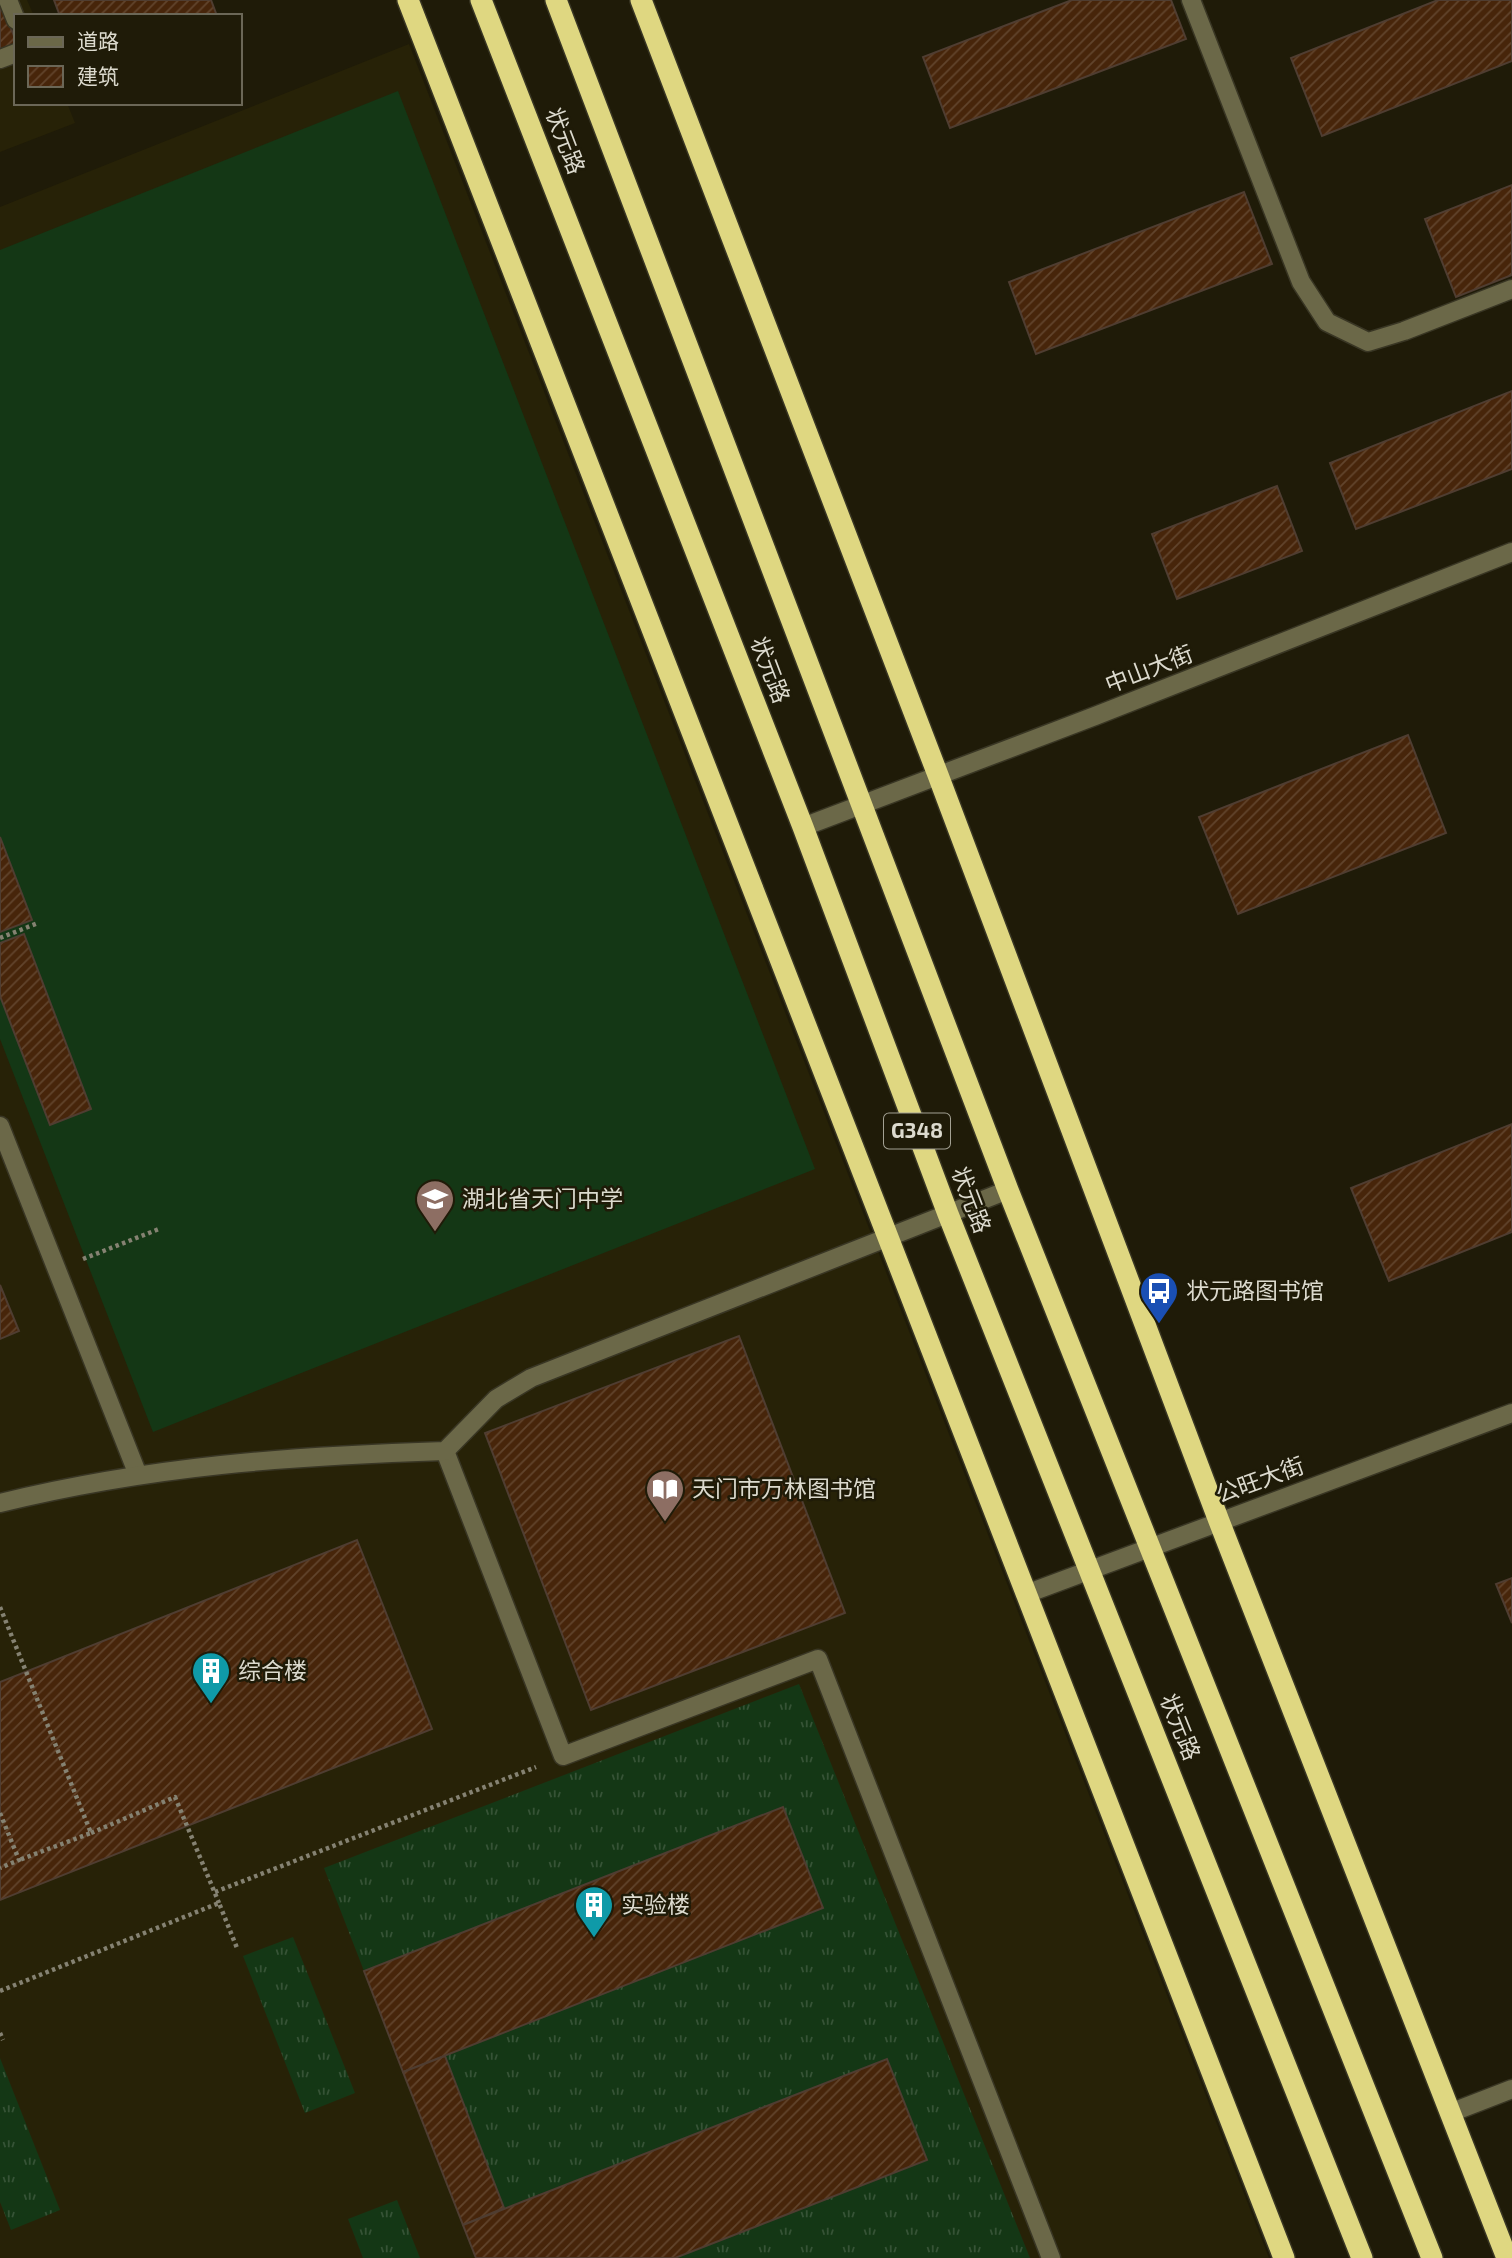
<svg xmlns="http://www.w3.org/2000/svg" width="1512" height="2258" viewBox="0 0 1512 2258" font-family="'Exo 2','Noto Sans SC',sans-serif">
<style>
.built{fill:#272207}
.grass{fill:url(#grass-tufts)}
.garden{fill:#143715}
.building{fill:url(#building-hatch);stroke:#4f3d31;stroke-width:2}
.lines{fill:none;stroke-linecap:round;stroke-linejoin:round}
.minor-casing{stroke:#393624;stroke-width:21}
.highway-casing{stroke:#393624;stroke-width:24}
.path{stroke:#858272;stroke-width:4.5;stroke-dasharray:3.5 3.5;stroke-linecap:butt}
.minor{stroke:#6b6848;stroke-width:18}
.highway{stroke:#dfd781;stroke-width:21}
.labels{text-anchor:middle;stroke-width:5;stroke-linejoin:round;paint-order:stroke}
.shield{fill:#1f1b08;stroke:#a3a193;stroke-width:2}
.shield-label{font-size:21px;font-weight:bold;fill:#dcdace}
.street-label{font-size:23px;fill:#dcdace;stroke:#1f1b08}
.poi-label{font-size:23px;fill:#dcdace;stroke:#1f1b08;text-anchor:start}
</style>
<defs>
<pattern id="grass-tufts" width="24" height="20" patternUnits="userSpaceOnUse" patternTransform="scale(1.75)"><rect width="24" height="20" fill="#143715"/><path d="M3 7l-1-3M5 7V3M7 7l1-3M15 17l-1-3M17 17v-4M19 17l1-3" fill="none" stroke="#365336"/></pattern>
<pattern id="building-hatch" width="6" height="6" patternUnits="userSpaceOnUse" patternTransform="scale(1.75)"><rect width="6" height="6" fill="#47250a"/><path d="M-1 1l2-2M0 6l6-6M5 7l2-2" fill="none" stroke="#61442c"/></pattern>
</defs>
<rect width="100%" height="100%" fill="#1f1b08"/>
<g class="built">
<path d="M0 0H27L34 16H16V103H67L75 123 0 152Z"/>
<path d="M409 44 1269 2258H0V207Z"/>
</g>
<g class="grass">
<path d="M799 1684 1030 2258H675L926 2160 887 2059 504 2208 445 2056 822 1908 783 1807 364 1971 324 1868Z"/>
<path d="M293 1937 355 2093 305 2113 243 1956Z"/>
<path d="M0 2058 60 2210 11 2230 0 2202Z"/>
<path d="M397 2200 420 2258H363L348 2219Z"/>
</g>
<path class="garden" d="M398 91 815 1169 153 1432 0 1039V250Z"/>
<g class="building">
<path d="M54 0H211L217 16H60Z"/>
<path d="M1072 0H1171L1186 39 950 128 923 57Z"/>
<path d="M1438 0H1512V61L1322 136 1291 58Z"/>
<path d="M0 1 16 41V45L0 51Z"/>
<path d="M1512 185V275L1456 297 1425 219Z"/>
<path d="M1244 192 1272 264 1036 354 1009 282Z"/>
<path d="M1512 391V469L1356 529 1330 463Z"/>
<path d="M1277 486 1302 551 1177 599 1152 534Z"/>
<path d="M1408 735 1446 833 1238 914 1199 817Z"/>
<path d="M0 837 32 920 0 932Z"/>
<path d="M24 934 91 1109 50 1125 0 996V943Z"/>
<path d="M1512 1124V1232L1389 1281 1351 1188Z"/>
<path d="M0 1285 19 1331 0 1339Z"/>
<path d="M739 1336 845 1613 591 1710 485 1433Z"/>
<path d="M357 1540 432 1729 0 1900V1682Z"/>
<path d="M1512 1578V1623L1496 1584Z"/>
<path d="M783 1807 823 1908 403 2072 364 1971Z"/>
<path d="M445 2056 504 2208 463 2225 403 2072Z"/>
<path d="M887 2059 927 2160 675 2258H476L463 2225Z"/>
</g>
<g class="lines">
<defs>
<g id="minor">
<path d="M8 0 16 20"/>
<path d="M1191 0 1301 282 1327 322 1368 342 1404 331 1512 289"/>
<path d="M0 59 16 53"/>
<path d="M803 827 1095 716 1512 552"/>
<path d="M0 1126 138 1475"/>
<path d="M445 1451 563 1756 818 1659 1051 2258"/>
<path d="M0 1503C151 1466 290 1456 445 1451L496 1399 531 1378 1008 1190"/>
<path d="M1026 1594 1512 1413"/>
<path d="M1450 2113 1512 2089"/>
</g>
<g id="highway">
<path d="M408 0 1284 2258"/>
<path d="M481 0 803 827 948 1214 1362 2258"/>
<path d="M556 0 1008 1190 1432 2258"/>
<path d="M641 0 938 775 1219 1521 1507 2258"/>
</g>
</defs>
<use href="#minor" class="minor-casing"/>
<use href="#highway" class="highway-casing"/>
<g class="path">
<path d="M0 938 38 923"/>
<path d="M83 1259 159 1229"/>
<path d="M0 1607 91 1833 19 1860"/>
<path d="M0 1813 19 1860 0 1868"/>
<path d="M91 1833 175 1797 219 1903"/>
<path d="M215 1892 536 1767"/>
<path d="M0 1991 219 1903 237 1948"/>
<path d="M0 2033 3 2040"/>
</g>
<use href="#minor" class="minor"/>
<use href="#highway" class="highway"/>
</g>
<defs>
<symbol id="school-pin" viewBox="-11 -11 22 30"><path d="M0 17L-7.5 6A9.5 9.5 0 1 1 7.5 6Z" fill="#8d6e63" stroke="#1f1b08"/><path d="M0-5L7-2L0 1L-7-2ZM-4 1L0 2.5L4 1V4Q0 6-4 4Z" fill="#fff"/></symbol>
<symbol id="bus-pin" viewBox="-11 -11 22 30"><path d="M0 17L-7.5 6A9.5 9.5 0 1 1 7.5 6Z" fill="#1a4fb4" stroke="#1f1b08"/><path d="M-5-6H5V4H4V6H2V4H-2V6H-4V4H-5ZM-3.5-4V0h7V-4ZM-3.5 1.2v1.5H-2V1.2ZM2 1.2v1.5H3.5V1.2Z" fill="#fff"/></symbol>
<symbol id="library-pin" viewBox="-11 -11 22 30"><path d="M0 17L-7.5 6A9.5 9.5 0 1 1 7.5 6Z" fill="#8d6e63" stroke="#1f1b08"/><path d="M-6-4Q-3-5.5-.7-3.5V5Q-3 3-6 4ZM6-4Q3-5.5 .7-3.5V5Q3 3 6 4Z" fill="#fff"/></symbol>
<symbol id="building-pin" viewBox="-11 -11 22 30"><path d="M0 17L-7.5 6A9.5 9.5 0 1 1 7.5 6Z" fill="#0f9aa8" stroke="#1f1b08"/><path d="M-4-6H4V6H1V3H-1V6H-4ZM-2.5-4.3h1.7v1.8h-1.7ZM.8-4.3h1.7v1.8H.8ZM-2.5-1h1.7V.8h-1.7ZM.8-1h1.7V.8H.8Z" fill="#fff"/></symbol>
</defs>
<g fill-rule="evenodd">
<use href="#school-pin" x="413" y="1177" width="44" height="60"/>
<use href="#bus-pin" x="1137" y="1269" width="44" height="60"/>
<use href="#library-pin" x="643" y="1467" width="44" height="60"/>
<use href="#building-pin" x="189" y="1649" width="44" height="60"/>
<use href="#building-pin" x="572" y="1883" width="44" height="60"/>
</g>
<g class="labels">
<rect class="shield" x="884" y="1113.5" width="66" height="35" rx="5"/>
<g class="shield-label">
<text x="917" y="1138">G348</text>
</g>
<g class="street-label">
<text transform="translate(565 141) rotate(69)" y="8">状元路</text>
<text transform="translate(1149 669) rotate(-21)" y="8">中山大街</text>
<text transform="translate(770 670) rotate(69)" y="8">状元路</text>
<text transform="translate(971 1200) rotate(69)" y="8">状元路</text>
<text transform="translate(1260 1480) rotate(-20)" y="8">公旺大街</text>
<text transform="translate(1180 1727) rotate(68)" y="8">状元路</text>
</g>
<g class="poi-label">
<text x="462" y="1207">湖北省天门中学</text>
<text x="1186" y="1299">状元路图书馆</text>
<text x="692" y="1497">天门市万林图书馆</text>
<text x="238" y="1679">综合楼</text>
<text x="621" y="1913">实验楼</text>
</g>
</g>
<rect x="14" y="14" width="228" height="91" fill="#1f1b08" stroke="#6b6757" stroke-width="2"/>
<rect x="28" y="37" width="35" height="10" fill="#6b6848" stroke="#6b6757" stroke-width="2"/>
<text x="77" y="49" font-size="21" fill="#dcdace">道路</text>
<rect x="28" y="66" width="35" height="21" fill="url(#building-hatch)" stroke="#6b6757" stroke-width="2"/>
<text x="77" y="84" font-size="21" fill="#dcdace">建筑</text>
</svg>
